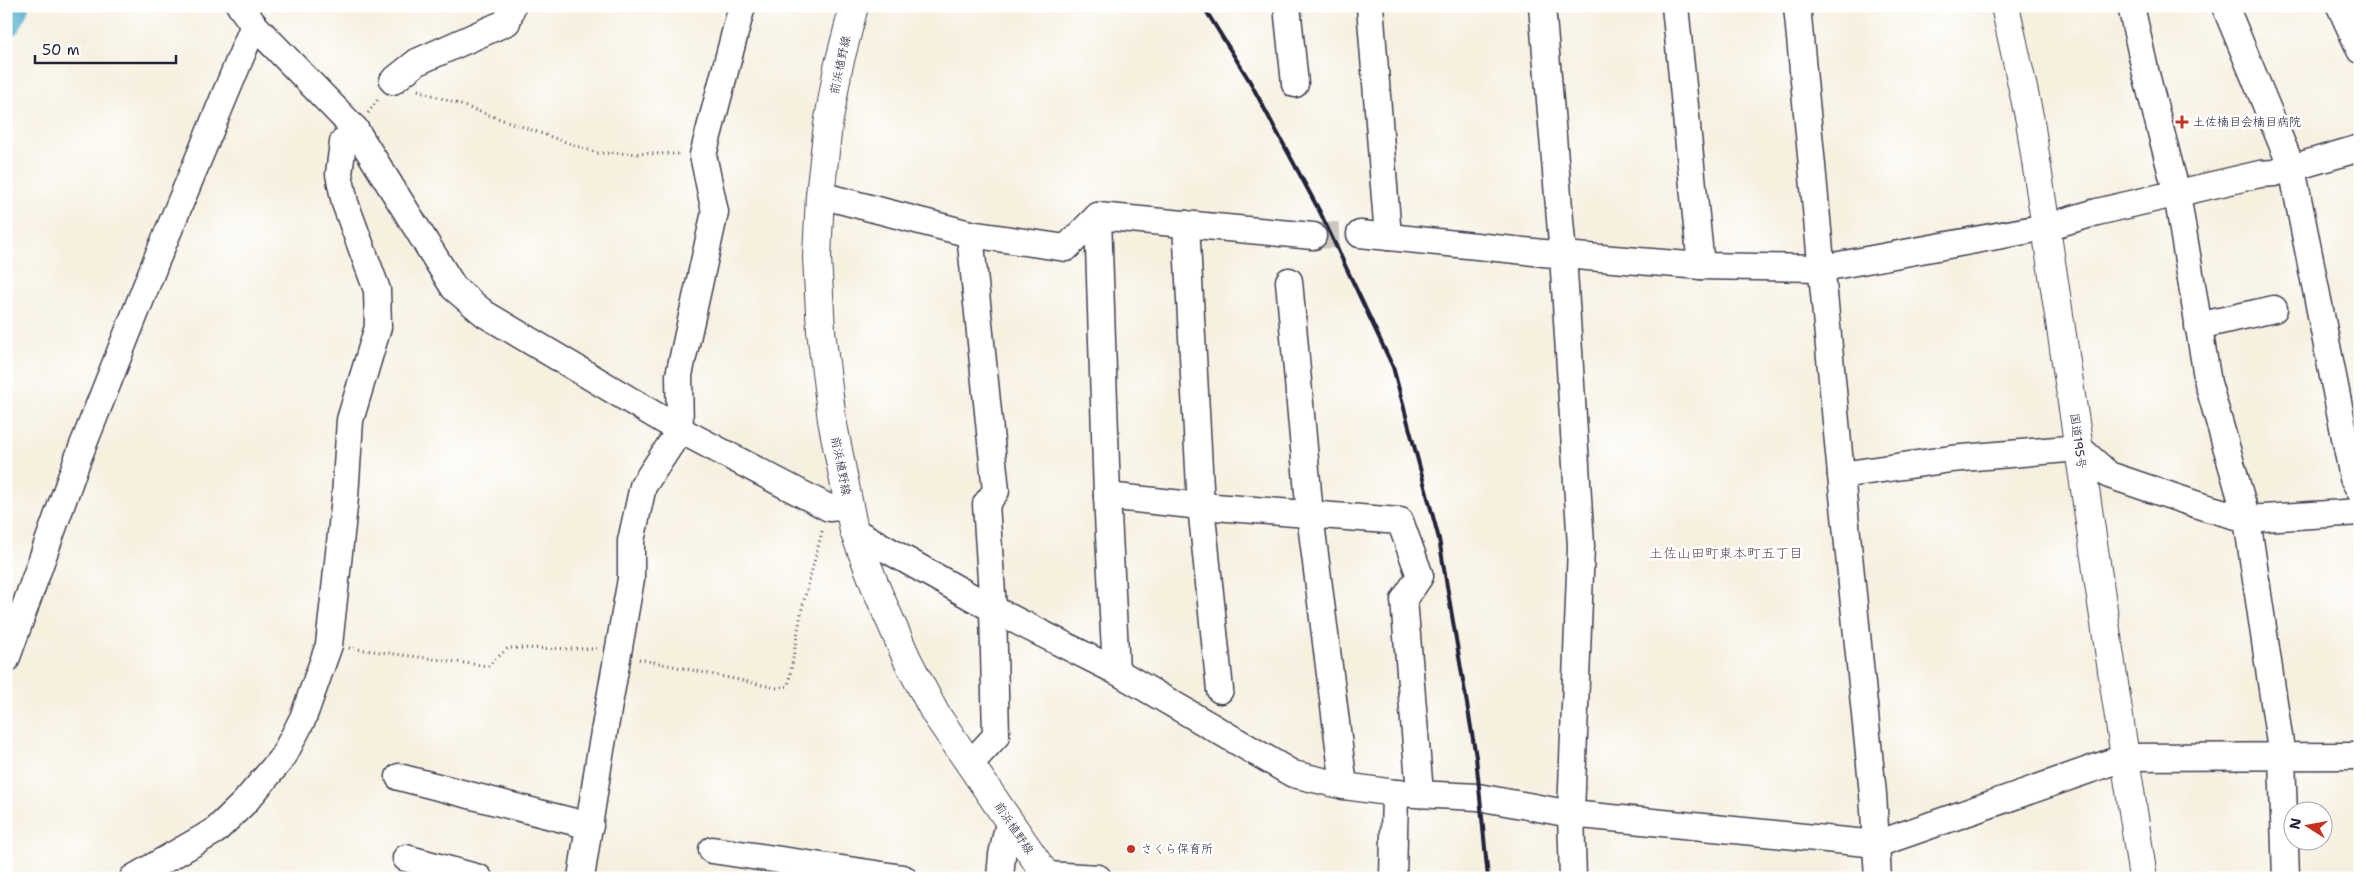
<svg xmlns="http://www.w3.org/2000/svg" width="2366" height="884" viewBox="0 0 2366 884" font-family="'Shantell Sans','Klee One',sans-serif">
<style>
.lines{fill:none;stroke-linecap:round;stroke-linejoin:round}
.river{stroke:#4baaca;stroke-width:34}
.minor-tunnel{stroke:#ccc7be;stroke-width:26;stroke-dasharray:26 13;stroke-linecap:butt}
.minor-casing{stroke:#424154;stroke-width:29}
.major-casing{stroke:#424154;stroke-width:30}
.highway-casing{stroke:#424154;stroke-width:30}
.path{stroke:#424154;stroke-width:3;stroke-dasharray:1 4;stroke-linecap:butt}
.minor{stroke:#fff;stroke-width:26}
.major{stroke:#fff;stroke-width:28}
.highway{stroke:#fff;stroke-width:28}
.rail{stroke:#22223b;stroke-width:4}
.poi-dot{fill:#c8321e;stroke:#fff;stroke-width:2}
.labels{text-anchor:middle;stroke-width:5;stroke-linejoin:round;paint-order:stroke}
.street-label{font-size:12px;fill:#22223b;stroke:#fff}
.poi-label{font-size:12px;fill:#22223b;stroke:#fff;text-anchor:start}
.neighbourhood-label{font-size:14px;fill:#664c51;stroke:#fff}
</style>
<rect width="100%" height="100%" fill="#fff"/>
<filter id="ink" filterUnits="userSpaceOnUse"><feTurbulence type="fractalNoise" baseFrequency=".02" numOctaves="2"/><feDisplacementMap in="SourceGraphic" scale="10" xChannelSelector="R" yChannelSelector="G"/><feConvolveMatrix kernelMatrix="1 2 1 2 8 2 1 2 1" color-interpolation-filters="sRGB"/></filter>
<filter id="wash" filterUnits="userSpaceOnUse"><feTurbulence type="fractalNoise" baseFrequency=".0096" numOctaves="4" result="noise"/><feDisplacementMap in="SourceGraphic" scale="20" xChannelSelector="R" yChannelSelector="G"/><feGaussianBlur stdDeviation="1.12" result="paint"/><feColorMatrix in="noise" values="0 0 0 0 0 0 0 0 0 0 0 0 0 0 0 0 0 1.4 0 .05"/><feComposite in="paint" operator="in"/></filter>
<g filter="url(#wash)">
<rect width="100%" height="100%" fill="#f6f0df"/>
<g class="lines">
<path class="river" d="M6 20 12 6"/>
</g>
</g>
<g filter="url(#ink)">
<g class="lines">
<path class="minor-tunnel" d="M1313 236 1360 234"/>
<defs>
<g id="minor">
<path d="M240 6 254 25 355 129 454 288 485 314 680 430 829 508 849 506"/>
<path d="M1287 6 1295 84"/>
<path d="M1370 6 1388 237"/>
<path d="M1542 6 1563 255 1581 546 1571 814 1573 878"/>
<path d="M1675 6 1701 266"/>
<path d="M1797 6 1841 475 1873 794 1878 878"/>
<path d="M2131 6 2146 74 2177 194 2208 383 2247 519 2282 757 2286 878"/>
<path d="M2225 6 2292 168 2353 478 2360 491"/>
<path d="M2340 6 2360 50"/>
<path d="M393 81 417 62 507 22 512 6"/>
<path d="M820 195 970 234 1066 248 1098 216 1313 236"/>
<path d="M1098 216 1107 496 1116 671"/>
<path d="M1186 224 1201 506 1220 690"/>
<path d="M970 234 996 491 986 504 993 609 996 736 970 764"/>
<path d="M1360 234 1563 255 1701 266 1823 268 2046 227 2097 212 2260 174 2274 173 2360 148"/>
<path d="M1289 281 1310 515 1344 786"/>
<path d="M2198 326 2274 309"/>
<path d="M1841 475 1951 459 2079 448 2109 475 2204 507 2247 519 2360 512"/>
<path d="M1107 496 1201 506 1400 521 1420 576 1404 600 1420 793"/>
<path d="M854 531 993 609 1116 671 1293 774 1344 786 1395 793 1478 797 1571 814 1877 844 2126 757 2360 756"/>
<path d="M6 660 78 458 156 261 254 25"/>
<path d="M399 777 590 826"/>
<path d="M712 850 903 878"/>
<path d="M406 858 479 878"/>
<path d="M1046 875 1098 878"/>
<path d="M133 878 215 831 244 803 283 757 303 718 329 645 345 497 350 420 378 327 377 290 345 203 339 174 343 142 355 129"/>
<path d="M581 878 599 761 631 579V541L643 486 680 430 679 375 715 212 703 155 742 6"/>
<path d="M1000 878 1002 855 1009 822"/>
<path d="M1393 878 1395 793"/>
</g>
<path id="major" d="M854 6 838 68 828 125 820 195 817 257 821 331 832 420 854 531 876 588 907 659 935 713 1048 878"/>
<path id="highway" d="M2005 6 2030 121 2143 878"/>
</defs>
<use href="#minor" class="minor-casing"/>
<use href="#major" class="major-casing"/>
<use href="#highway" class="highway-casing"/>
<g class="path">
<path d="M418 90 597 153 681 154"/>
<path d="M368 113 379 98"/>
<path d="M349 648 488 666 508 648 597 649"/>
<path d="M639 659 777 688 788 686 802 608 823 528"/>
</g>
<use href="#minor" class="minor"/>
<use href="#major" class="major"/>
<use href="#highway" class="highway"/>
<path class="rail" d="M1203 6 1249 80 1320 212 1393 367 1439 539 1476 757 1488 878"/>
</g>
</g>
<g class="poi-dot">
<path d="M2179.5 114.5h5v5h5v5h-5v5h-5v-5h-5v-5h5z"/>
<circle cx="1131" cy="849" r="5"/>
</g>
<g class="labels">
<g class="street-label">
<text transform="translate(840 65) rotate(-78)" y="4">前浜植野線</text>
<text transform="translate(2078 441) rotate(82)" y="4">国道195号</text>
<text transform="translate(841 466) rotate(79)" y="4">前浜植野線</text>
<text transform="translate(1014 828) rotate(56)" y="4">前浜植野線</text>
</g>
<g class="poi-label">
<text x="2193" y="126">土佐楠目会楠目病院</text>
<text x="1141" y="853">さくら保育所</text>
</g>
<g class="neighbourhood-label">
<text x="1726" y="558">土佐山田町東本町五丁目</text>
</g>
</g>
<rect width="2366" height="884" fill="none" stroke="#fff" stroke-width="25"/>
<g transform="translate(2308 826) rotate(281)"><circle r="24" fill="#ffffff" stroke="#a7a7b1"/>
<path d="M0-4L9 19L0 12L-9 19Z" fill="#c8321e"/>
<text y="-8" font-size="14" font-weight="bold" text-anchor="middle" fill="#22223b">N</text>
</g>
<path d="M35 55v8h141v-8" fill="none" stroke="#22223b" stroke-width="2.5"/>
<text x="42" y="55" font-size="15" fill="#22223b" stroke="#ffffff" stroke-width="4" paint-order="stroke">50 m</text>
</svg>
